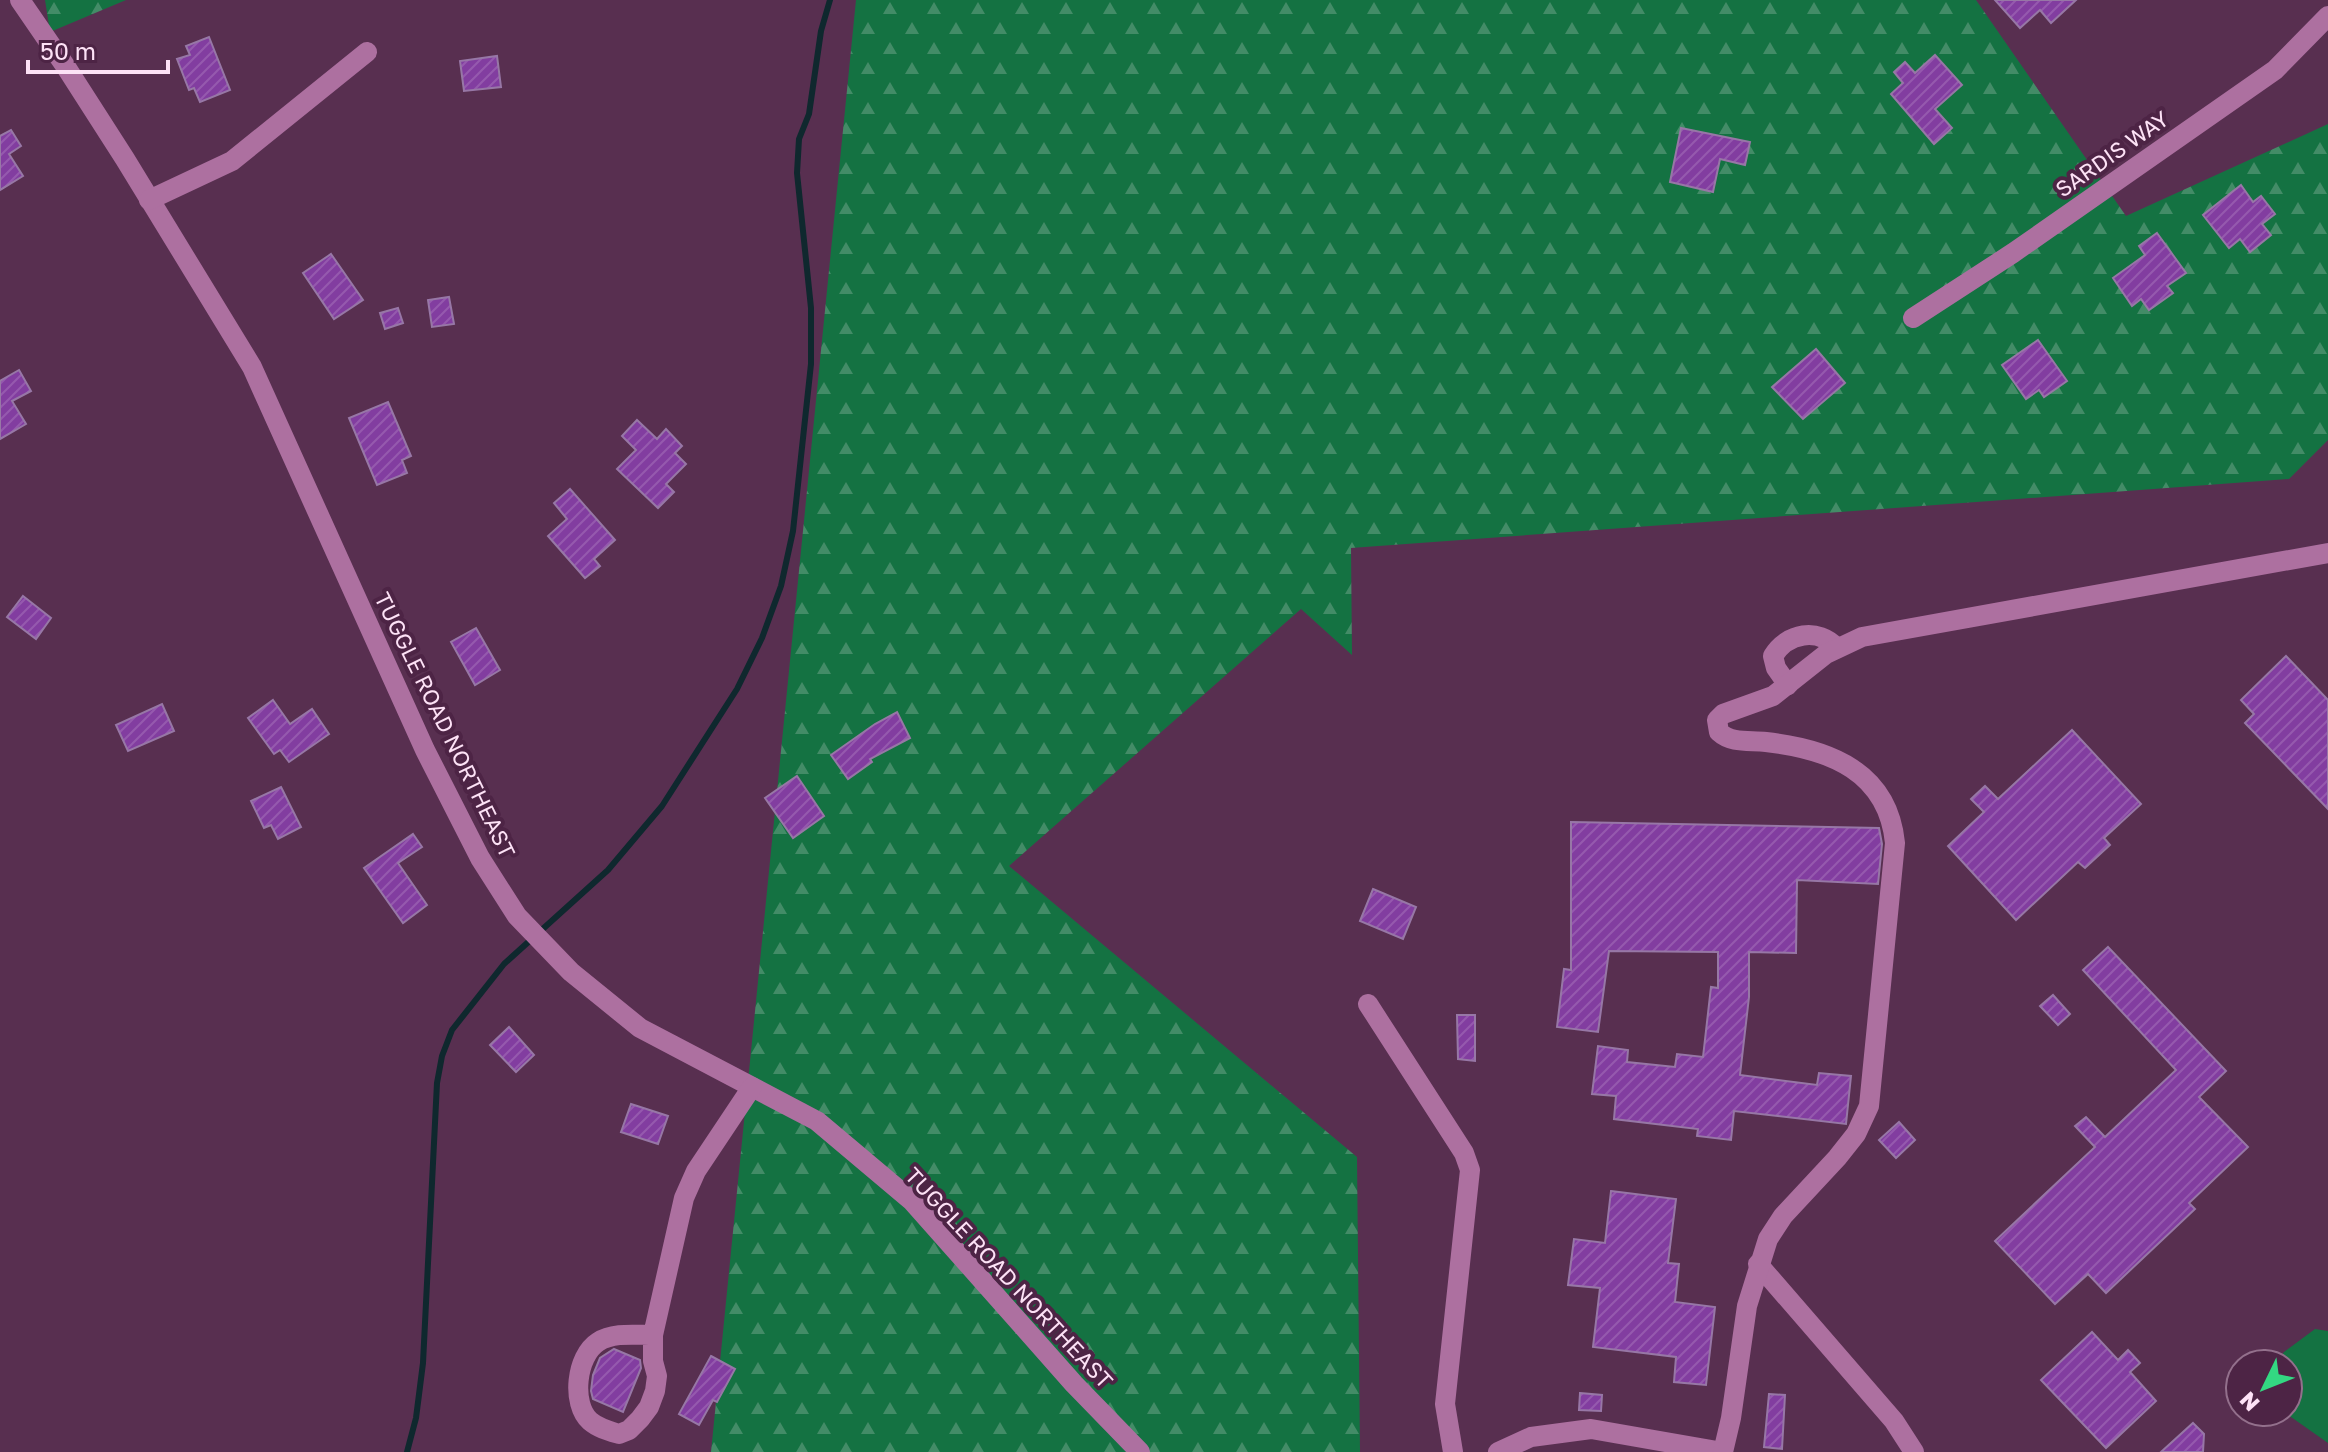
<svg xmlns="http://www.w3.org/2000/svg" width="2328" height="1452" viewBox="0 0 2328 1452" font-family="'Golos Text',sans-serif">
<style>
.forest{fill:url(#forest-firs)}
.park{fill:#147242}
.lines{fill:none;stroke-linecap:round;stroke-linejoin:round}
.stream{stroke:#0f282e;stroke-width:6}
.building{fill:url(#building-hatch);stroke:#9777a6;stroke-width:2}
.minor{stroke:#ad70a0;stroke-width:20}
.labels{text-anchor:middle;stroke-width:8;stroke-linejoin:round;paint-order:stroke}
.street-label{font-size:22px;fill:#fde2f6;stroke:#4d2445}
</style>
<defs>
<pattern id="forest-firs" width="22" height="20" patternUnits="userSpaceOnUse" patternTransform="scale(2)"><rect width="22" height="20" fill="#147242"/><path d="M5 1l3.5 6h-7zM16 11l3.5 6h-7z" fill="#438c67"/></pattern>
<pattern id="building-hatch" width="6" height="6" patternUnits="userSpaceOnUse" patternTransform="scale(2)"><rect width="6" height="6" fill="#823da0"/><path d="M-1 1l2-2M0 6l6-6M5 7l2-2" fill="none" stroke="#9559ae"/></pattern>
</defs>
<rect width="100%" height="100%" fill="#582f50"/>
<g class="forest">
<path d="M45 0H126L50 32Z"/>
<path d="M856 0H1976L2126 216 2328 124V440L2289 479 1351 548 1352 655 1301 609 1009 866 1357 1157 1360 1452H711Z"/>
</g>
<path class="park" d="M2315 1329 2328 1331V1443L2284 1412H2288V1364H2276L2284 1352Z"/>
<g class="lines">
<path class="stream" d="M407 1452 416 1418 423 1363 437 1083 442 1056 452 1030 504 964 608 870 662 806 737 689 762 638 781 586 793 531 811 364V308L797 173 799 139 809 114 821 31 830 0"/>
</g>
<g class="building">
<path d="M1995 0H2076L2051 23 2040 10 2020 28Z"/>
<path d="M209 37 230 90 200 102 194 88 189 90 177 59 190 55 186 46Z"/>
<path d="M1935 55 1962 85 1935 109 1952 128 1934 144 1891 94 1903 83 1894 72 1905 62 1915 73Z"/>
<path d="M497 56 501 87 464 91 460 61Z"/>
<path d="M1681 128 1750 142 1745 165 1720 159 1713 192 1670 182Z"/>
<path d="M11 130 21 146 9 154 23 176 0 190V136Z"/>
<path d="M2241 185 2253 202 2261 196 2275 214 2262 224 2271 235 2250 252 2240 239 2229 248 2203 215Z"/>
<path d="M2157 233 2186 273 2167 286 2173 293 2149 310 2141 299 2132 306 2113 278 2145 255 2139 246Z"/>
<path d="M331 254 363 300 334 319 303 273Z"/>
<path d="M449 297 454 324 432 327 428 300Z"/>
<path d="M398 308 403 323 385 329 380 313Z"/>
<path d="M2038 340 2067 381 2044 397 2039 390 2026 399 2002 365Z"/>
<path d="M1816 349 1845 383 1803 419 1772 387Z"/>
<path d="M19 370 31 391 12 401 26 424 0 439V381Z"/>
<path d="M388 402 411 456 402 460 407 473 377 485 349 418Z"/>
<path d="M637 420 657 439 666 429 682 446 675 453 686 464 666 484 674 492 658 508 617 469 636 450 622 436Z"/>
<path d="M570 489 615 540 594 559 600 566 585 578 548 536 567 519 554 503Z"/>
<path d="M23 596 51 618 36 639 7 617Z"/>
<path d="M476 628 500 670 475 685 451 642Z"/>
<path d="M2286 656 2328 700V809L2245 723 2254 714 2241 700Z"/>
<path d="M273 700 290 724 312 709 329 734 289 762 280 750 274 754 248 718Z"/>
<path d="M162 704 174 731 128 751 116 725Z"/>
<path d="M897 712 910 738 870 759 872 762 848 779 831 755 875 724Z"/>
<path d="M2072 730 2141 804 2104 838 2110 845 2085 868 2078 862 2016 920 1948 846 1984 812 1971 799 1985 786 1998 799Z"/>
<path d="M797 776 824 816 793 838 765 798Z"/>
<path d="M281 787 301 827 278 839 271 825 264 828 251 801Z"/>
<path d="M1571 822 1879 828 1882 844 1878 884 1797 880 1796 953 1749 952V997L1740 1075 1817 1085 1819 1073 1851 1076 1846 1124 1734 1111 1731 1140 1697 1136 1698 1129 1614 1119 1616 1096 1592 1094 1598 1046 1628 1050 1627 1062 1675 1067 1677 1054 1703 1057 1711 987 1718 988V952L1609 951 1598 1032 1557 1027 1564 969 1571 970Z"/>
<path d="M413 834 422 847 398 863 427 905 403 923 364 868Z"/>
<path d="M1373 889 1416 907 1403 939 1360 921Z"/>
<path d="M2108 947 2226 1071 2199 1097 2248 1147 2189 1203 2195 1209 2106 1293 2088 1274 2055 1304 1995 1241 2095 1147 2075 1126 2086 1117 2105 1137 2176 1070 2083 970Z"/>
<path d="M2053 995 2070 1014 2058 1025 2040 1006Z"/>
<path d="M1457 1015H1475V1061L1458 1059Z"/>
<path d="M509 1027 534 1055 516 1072 490 1045Z"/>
<path d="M631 1104 668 1116 658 1144 621 1132Z"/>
<path d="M1899 1122 1915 1140 1896 1158 1879 1140Z"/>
<path d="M1611 1191 1676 1199 1668 1263 1679 1264 1675 1302 1715 1307 1706 1385 1674 1382 1676 1357 1593 1347 1600 1288 1568 1285 1574 1239 1605 1243Z"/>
<path d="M2092 1332 2118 1360 2128 1350 2140 1363 2130 1372 2156 1401 2106 1448 2041 1380Z"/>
<path d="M614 1349 640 1360 641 1368 623 1412 593 1399 591 1391 593 1375 600 1358Z"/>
<path d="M711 1356 735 1369 717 1402 713 1400 699 1425 679 1414Z"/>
<path d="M1580 1393 1602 1395 1601 1411 1579 1410Z"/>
<path d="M1769 1394 1785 1395 1782 1449 1764 1447Z"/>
<path d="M2193 1423 2204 1434 2203 1452H2161Z"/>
</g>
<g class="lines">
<g class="minor">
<path d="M20 0 66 67 125 159 252 367 425 750 480 858 517 916 571 972 640 1028 817 1121 912 1201 1074 1384 1140 1452"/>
<path d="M149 200 232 161 367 52"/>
<path d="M1913 318 2013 253 2275 70 2328 16"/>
<path d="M1788 685 1776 668 1773 656C1787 633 1818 627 1837 648"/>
<path d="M1368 1004 1464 1153 1470 1170 1445 1404 1453 1452"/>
<path d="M1758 1264 1894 1421 1914 1452"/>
<path d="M653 1335C635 1335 613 1332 598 1342 576 1356 571 1404 590 1421 598 1428 609 1431 619 1434L629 1430 640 1419 649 1407 655 1391 657 1376 653 1361V1335L684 1198 696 1171 752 1087"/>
<path d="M1498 1452 1531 1437 1591 1429 1723 1452"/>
<path d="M1723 1452 1731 1418 1747 1306 1768 1239 1783 1216 1837 1158 1856 1134 1869 1106 1895 843C1888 772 1830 749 1766 742 1750 740 1732 744 1719 732L1717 720 1723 714 1773 696 1826 654 1862 637 2328 553"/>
</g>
</g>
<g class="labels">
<g class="street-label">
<text transform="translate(2112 154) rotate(-35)" y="8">SARDIS WAY</text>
<text transform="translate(445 725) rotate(64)" y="8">TUGGLE ROAD NORTHEAST</text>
<text transform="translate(1009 1278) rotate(47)" y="8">TUGGLE ROAD NORTHEAST</text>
</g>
</g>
<g transform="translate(2264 1388) rotate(227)"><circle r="38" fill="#4d2445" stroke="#93708c" stroke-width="2"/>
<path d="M0-6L14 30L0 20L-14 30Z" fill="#33d882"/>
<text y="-12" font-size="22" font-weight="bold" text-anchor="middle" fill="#fde2f6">N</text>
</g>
<path d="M28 60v12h140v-12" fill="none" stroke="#fde2f6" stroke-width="4"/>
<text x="40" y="60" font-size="24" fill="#fde2f6" stroke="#4d2445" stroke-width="6" paint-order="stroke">50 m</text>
</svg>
